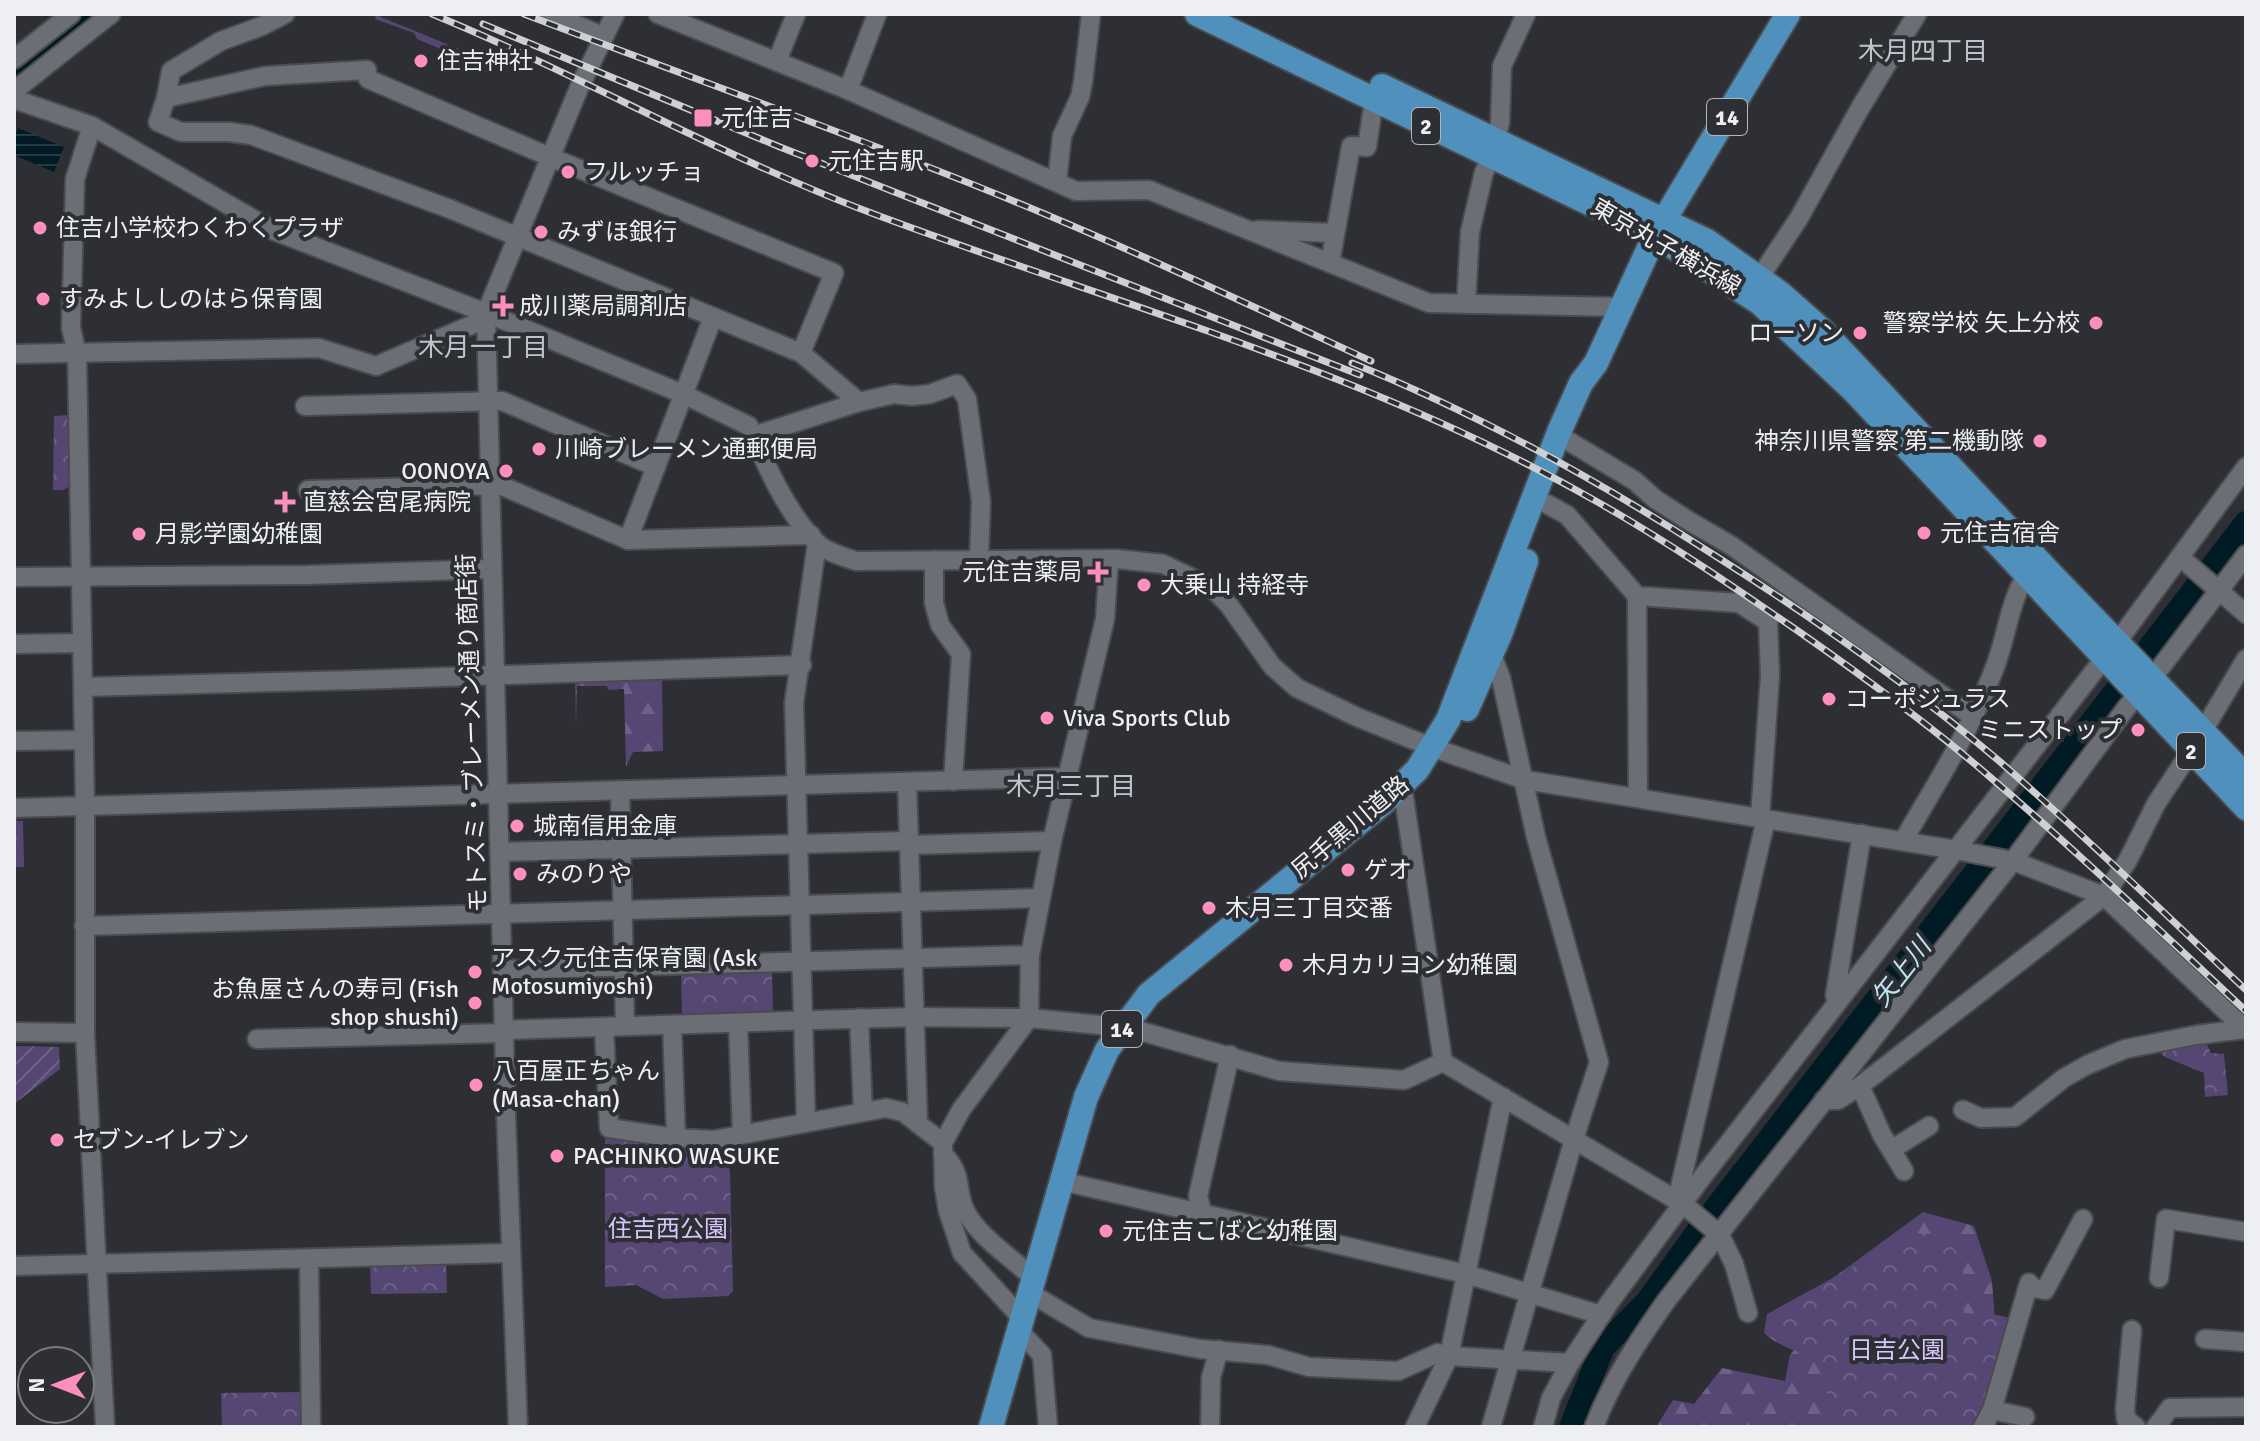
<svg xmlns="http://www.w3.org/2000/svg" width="2260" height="1441" viewBox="0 0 2260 1441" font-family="Signika,'Noto Sans JP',sans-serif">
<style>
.forest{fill:url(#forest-firs)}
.park{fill:url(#park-crowns)}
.garden{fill:url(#garden-furrows)}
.water{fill:url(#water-rules)}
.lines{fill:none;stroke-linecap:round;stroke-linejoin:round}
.river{stroke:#001b24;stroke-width:24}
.minor-casing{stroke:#494b4f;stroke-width:22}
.major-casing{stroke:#494b4f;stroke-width:28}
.minor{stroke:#6b6e74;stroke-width:18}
.major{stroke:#4f90bc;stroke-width:24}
.rail-casing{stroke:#ced0d4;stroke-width:7}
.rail{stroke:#2d2f34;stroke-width:4;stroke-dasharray:12;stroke-linecap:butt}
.poi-dot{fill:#fe8ebc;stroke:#2d2f34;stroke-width:3}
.labels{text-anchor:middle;stroke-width:8;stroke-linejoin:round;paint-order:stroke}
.shield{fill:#2d2f34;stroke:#b3b5b9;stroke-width:2}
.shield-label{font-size:22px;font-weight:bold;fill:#edeff2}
.poi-label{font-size:24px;fill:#edeff2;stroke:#2d2f34;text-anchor:start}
.street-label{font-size:24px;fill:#edeff2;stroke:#2d2f34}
.park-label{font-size:24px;fill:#d6c6fb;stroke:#2d2f34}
.neighbourhood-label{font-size:26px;fill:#c0c4ca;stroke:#2d2f34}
.water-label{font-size:26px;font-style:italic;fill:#bae5f5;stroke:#2d2f34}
</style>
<defs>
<pattern id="forest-firs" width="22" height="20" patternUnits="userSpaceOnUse" patternTransform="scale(2)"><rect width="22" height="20" fill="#554673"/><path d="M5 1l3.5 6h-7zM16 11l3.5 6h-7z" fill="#6e6187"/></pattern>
<pattern id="park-crowns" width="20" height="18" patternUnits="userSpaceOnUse" patternTransform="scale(2)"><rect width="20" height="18" fill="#554673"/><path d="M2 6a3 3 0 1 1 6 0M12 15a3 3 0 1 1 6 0" fill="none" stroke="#6e6187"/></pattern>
<pattern id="garden-furrows" width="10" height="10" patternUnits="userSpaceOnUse" patternTransform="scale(2)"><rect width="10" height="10" fill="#554673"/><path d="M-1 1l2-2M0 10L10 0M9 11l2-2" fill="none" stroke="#6e6187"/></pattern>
<pattern id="water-rules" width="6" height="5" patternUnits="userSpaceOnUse" patternTransform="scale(2)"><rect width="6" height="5" fill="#001b24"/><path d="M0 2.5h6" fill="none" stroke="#263c44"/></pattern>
</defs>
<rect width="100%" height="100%" fill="#2d2f34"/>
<g class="forest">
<path d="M376 15 459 49 457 56 417 39 414 33 375 19Z"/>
<path d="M662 679 663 751 633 752 626 767 624 689 608 690 607 686H577L576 726 575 680Z"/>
<path d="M1923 1212 1974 1226 1992 1281 1995 1322 1840 1427H1656L1673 1400 1694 1404 1722 1368 1785 1381 1790 1355 1805 1336 1796 1305Z"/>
</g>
<g class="park">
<path d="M69 415 70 486 63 490H53L54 416Z"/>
<path d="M14 816H17V821H23L24 867H14Z"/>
<path d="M772 968 773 1016 682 1018 681 970Z"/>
<path d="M2196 1042 2206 1043 2211 1053 2224 1054 2228 1095 2205 1097 2204 1073 2165 1057 2158 1051Z"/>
<path d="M605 1137 694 1150 725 1148 730 1173 733 1291 728 1296 663 1299 636 1285 605 1287Z"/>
<path d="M1915 1233 1944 1236 1963 1261 1964 1313 1998 1315 2013 1319 1975 1427H1834L1820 1362C1801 1351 1780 1348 1764 1333L1767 1314Z"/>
<path d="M446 1262 447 1293 371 1294 370 1263Z"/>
<path d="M305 1392V1427H222L221 1393Z"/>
</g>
<path class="garden" d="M14 1046 59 1047 60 1069 14 1104Z"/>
<path class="water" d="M18 128 64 147 54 172 14 155V138Z"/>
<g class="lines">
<g class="river">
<path d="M14 78 90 14"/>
<path d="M1571 1427 1603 1347 1648 1301 1699 1230 2246 523"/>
</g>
<defs>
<g id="minor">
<path d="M285 14 262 26 221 41 171 71 166 98 158 122 181 132H229L251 135 450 209 801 353 859 402 894 394 912 396 930 394 957 384 967 399 981 502 979 560"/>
<path d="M550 14 603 36"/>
<path d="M658 14 848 90 1076 191 1149 190 1429 303 1620 307"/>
<path d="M14 59 71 14"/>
<path d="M777 61 796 14"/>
<path d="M368 79 550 157 834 273 801 353"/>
<path d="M848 90 877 14"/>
<path d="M14 91 111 14"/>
<path d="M166 98 265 76 367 70"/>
<path d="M14 99 92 126 272 230 486 313 683 394 749 426C765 463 786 512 816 542 826 552 842 556 856 561L1117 559 1163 564 1211 587 1229 605 1272 666 1297 688 1357 717 1431 747 1525 780 1956 850 2013 861 2104 896 2246 1030"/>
<path d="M92 126 75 179 71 328 77 354 85 806V1033L105 1427"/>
<path d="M1057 182 1062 136 1080 97 1083 82 1091 14"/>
<path d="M1258 230 1335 233"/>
<path d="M1330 263 1351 146 1367 147 1372 113 1378 101"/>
<path d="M1760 277 1799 218 1859 110 1917 14"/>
<path d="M1466 304 1470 232 1484 172 1492 157 1500 123 1502 66 1526 14"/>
<path d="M14 354 319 348 376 366 476 323 486 313"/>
<path d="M305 406 502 401 656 467"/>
<path d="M753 436 859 402"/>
<path d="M1570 442 1635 481 1655 499 1689 521 1732 546 1973 717"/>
<path d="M308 490 500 485 628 540 811 535"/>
<path d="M1547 504 1567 515 1637 596 1739 603 1768 622 1770 675 1760 818"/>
<path d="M628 540 713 317"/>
<path d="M2180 557 2246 614"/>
<path d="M934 560V603L940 625 961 654 953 781"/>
<path d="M14 577 307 575 491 569"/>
<path d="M1637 596 1638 798"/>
<path d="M14 644 82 643"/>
<path d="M83 687 356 680 802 665"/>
<path d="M14 741 84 740"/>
<path d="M907 782 918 1121"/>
<path d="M620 790 625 1026"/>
<path d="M14 808 1068 777"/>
<path d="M1903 841C1936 784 1972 728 1995 667 2007 636 2009 602 2027 574"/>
<path d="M909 845 1052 841"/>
<path d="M500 852 908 841"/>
<path d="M84 926 1040 898"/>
<path d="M503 970 1030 955"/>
<path d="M1837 1002 1835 995 1862 834"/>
<path d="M859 1018 863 1111"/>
<path d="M738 1023 742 1134"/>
<path d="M672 1025 676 1138"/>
<path d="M604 1028 609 1128 676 1138 713 1140 886 1108 903 1112 943 1143"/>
<path d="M504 1030 914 1017 1029 1018 1130 1028 1279 1071 1404 1080 1443 1062 1404 797"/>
<path d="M14 1032 85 1033"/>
<path d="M257 1039 504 1033"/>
<path d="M1443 1062 1683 1204 1720 1235 1734 1264 1748 1313"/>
<path d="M1860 1086 1882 1135 1904 1171"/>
<path d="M1824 1100H1838L1860 1086 2104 896 2128 860 2156 804 2191 751 2246 659"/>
<path d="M1963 1110 1981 1118 2015 1117 2064 1078 2087 1065 2125 1049 2196 1035 2245 1029"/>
<path d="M806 1122 794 703 817 543"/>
<path d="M1891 1150 1929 1126"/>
<path d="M943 1154C965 1176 954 1190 966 1212 978 1235 1005 1253 1024 1270L1035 1275"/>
<path d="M1070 1183 1466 1274 1601 1315"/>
<path d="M1677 1200 1766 819"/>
<path d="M1203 1215 1198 1196 1230 1055"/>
<path d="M309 1260 311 1427"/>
<path d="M14 1266 511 1253"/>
<path d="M2159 1278 2166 1219 2246 1232"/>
<path d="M2028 1287 2045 1290 2083 1219"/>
<path d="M1030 1293 1089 1328 1200 1349 1268 1355 1309 1367 1398 1371 1438 1353 1449 1356 1570 1363"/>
<path d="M1023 1315 1016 1312 962 1253 948 1211 944 1187 943 1143 961 1110 1029 1018 1030 955 1052 841 1105 619 1109 559"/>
<path d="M2132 1330 2125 1409 2126 1419 2136 1427"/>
<path d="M1025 1337 1042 1355 1048 1427"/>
<path d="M2205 1339 2246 1342"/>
<path d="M1992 1410 2025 1417"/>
<path d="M518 1427 506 1116 486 313 579 88 615 14"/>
<path d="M1210 1427 1211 1377 1219 1350"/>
<path d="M1415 1427 1449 1356 1503 1097"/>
<path d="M1491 1427 1574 1139 1599 1062 1536 837 1501 678 1492 655"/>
<path d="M1543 1427 1551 1398 1570 1363 1609 1303 1700 1180 2126 630 2246 467"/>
<path d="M1594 1427C1612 1380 1638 1341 1667 1300L2013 861 2127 707 2161 667 2246 555"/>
<path d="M1983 1427 1992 1410 2029 1283"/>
<path d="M2156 1427 2170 1408 2246 1407"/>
</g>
<g id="major">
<path d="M1197 14 1655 235 1760 303 1853 390 2246 808"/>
<path d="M1382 86 1707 241 1780 293 1824 332 2051 574 2246 776"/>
<path d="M1467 709 1501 632 1526 561"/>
<path d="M991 1427 1086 1097 1107 1050 1149 994 1382 804 1417 770 1448 720 1559 432 1581 383 1596 363 1655 235 1788 14"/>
</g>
</defs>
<use href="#minor" class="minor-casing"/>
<use href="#major" class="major-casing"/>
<use href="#minor" class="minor"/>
<use href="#major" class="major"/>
<defs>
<g id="rail">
<path d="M432 14C585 77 727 160 882 217 1122 306 1371 373 1594 500 1665 540 1731 585 1798 631 1864 677 1929 724 1990 777 2078 852 2161 932 2246 1011"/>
<path d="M524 14C686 76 850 134 1011 200 1133 250 1252 306 1371 361"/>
<path d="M483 24 780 147 1360 375"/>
<path d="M1352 363C1479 414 1599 481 1714 555 1812 617 1909 685 1998 760 2083 834 2164 913 2246 990"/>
</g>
</defs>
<use href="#rail" class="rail-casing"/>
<use href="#rail" class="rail"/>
</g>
<g class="poi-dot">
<circle cx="421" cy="61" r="8"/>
<rect x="693" y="108" width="20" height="20" rx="4"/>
<circle cx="812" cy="161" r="8"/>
<circle cx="568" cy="172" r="8"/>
<circle cx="40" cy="228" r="8"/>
<circle cx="541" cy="232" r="8"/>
<circle cx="43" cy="299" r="8"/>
<path d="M499 294h8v8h8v8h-8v8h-8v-8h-8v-8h8z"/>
<circle cx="2096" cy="323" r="8"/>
<circle cx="1860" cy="333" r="8"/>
<circle cx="2040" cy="441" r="8"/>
<circle cx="539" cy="449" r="8"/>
<circle cx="506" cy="471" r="8"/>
<path d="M281 490h8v8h8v8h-8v8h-8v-8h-8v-8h8z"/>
<circle cx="1924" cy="533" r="8"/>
<circle cx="139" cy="534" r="8"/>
<path d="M1094 560h8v8h8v8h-8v8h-8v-8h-8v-8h8z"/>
<circle cx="1144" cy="585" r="8"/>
<circle cx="1829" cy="699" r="8"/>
<circle cx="1047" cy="718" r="8"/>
<circle cx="2138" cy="730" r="8"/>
<circle cx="517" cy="826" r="8"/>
<circle cx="1348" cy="870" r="8"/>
<circle cx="520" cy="874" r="8"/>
<circle cx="1209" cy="908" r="8"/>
<circle cx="1286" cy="965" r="8"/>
<circle cx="475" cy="972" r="8"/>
<circle cx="475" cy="1003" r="8"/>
<circle cx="476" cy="1085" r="8"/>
<circle cx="57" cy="1140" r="8"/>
<circle cx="557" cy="1156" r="8"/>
<circle cx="1106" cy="1231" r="8"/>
</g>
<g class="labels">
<g class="shield">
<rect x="1707" y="99" width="40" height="36" rx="6"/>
<rect x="1412" y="108" width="28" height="36" rx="6"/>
<rect x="2177" y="733" width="28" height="36" rx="6"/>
<rect x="1102" y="1011" width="40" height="36" rx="6"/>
</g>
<g class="shield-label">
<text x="1727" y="125">14</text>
<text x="1426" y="134">2</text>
<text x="2191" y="759">2</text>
<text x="1122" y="1037">14</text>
</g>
<g class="poi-label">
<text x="437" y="69">住吉神社</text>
<text x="721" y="126">元住吉</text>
<text x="828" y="169">元住吉駅</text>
<text x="584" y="180">フルッチョ</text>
<text x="56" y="236">住吉小学校わくわくプラザ</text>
<text x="557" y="240">みずほ銀行</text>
<text x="59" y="307">すみよししのはら保育園</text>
<text x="519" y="314">成川薬局調剤店</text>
<text x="2080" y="331" text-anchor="end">警察学校 矢上分校</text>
<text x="1844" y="341" text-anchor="end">ローソン</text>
<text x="2024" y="449" text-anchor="end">神奈川県警察 第二機動隊</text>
<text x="555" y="457">川崎ブレーメン通郵便局</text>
<text x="490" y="479" text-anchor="end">OONOYA</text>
<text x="303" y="510">直慈会宮尾病院</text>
<text x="1940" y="541">元住吉宿舎</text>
<text x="155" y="542">月影学園幼稚園</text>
<text x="1082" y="580" text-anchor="end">元住吉薬局</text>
<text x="1160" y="593">大乗山 持経寺</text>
<text x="1845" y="707">コーポジュラス</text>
<text x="1063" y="726">Viva Sports Club</text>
<text x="2122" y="738" text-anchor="end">ミニストップ</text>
<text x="533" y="834">城南信用金庫</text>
<text x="1364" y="878">ゲオ</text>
<text x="536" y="882">みのりや</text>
<text x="1225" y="916">木月三丁目交番</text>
<text x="491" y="966">アスク元住吉保育園 (Ask<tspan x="491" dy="28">Motosumiyoshi)</tspan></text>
<text x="1302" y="973">木月カリヨン幼稚園</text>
<text x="459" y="997" text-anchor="end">お魚屋さんの寿司 (Fish<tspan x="459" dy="28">shop shushi)</tspan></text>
<text x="492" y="1079">八百屋正ちゃん<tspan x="492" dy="28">(Masa-chan)</tspan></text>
<text x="73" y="1148">セブン-イレブン</text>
<text x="573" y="1164">PACHINKO WASUKE</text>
<text x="1122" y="1239">元住吉こばと幼稚園</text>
</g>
<g class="street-label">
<text transform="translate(1666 247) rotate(30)" y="8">東京丸子横浜線</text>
<text transform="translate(472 733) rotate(-92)" y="8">モトスミ・ブレーメン通り商店街</text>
<text transform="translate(1350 827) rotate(-40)" y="8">尻手黒川道路</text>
</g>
<g class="park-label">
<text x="668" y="1237">住吉西公園</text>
<text x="1897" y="1358">日吉公園</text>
</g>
<g class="neighbourhood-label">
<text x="1923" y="60">木月四丁目</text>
<text x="483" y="356">木月一丁目</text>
<text x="1071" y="795">木月三丁目</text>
</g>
<g class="water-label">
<text transform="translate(1901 972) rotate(-52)" y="9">矢上川</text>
</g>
</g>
<rect width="2260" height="1441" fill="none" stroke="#edeff2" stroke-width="32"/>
<g transform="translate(56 1385) rotate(270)"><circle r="38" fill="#2d2f34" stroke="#7a7c80" stroke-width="2"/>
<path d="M0-6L14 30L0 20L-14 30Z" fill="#fe8ebc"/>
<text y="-12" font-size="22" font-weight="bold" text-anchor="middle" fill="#edeff2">N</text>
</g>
</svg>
